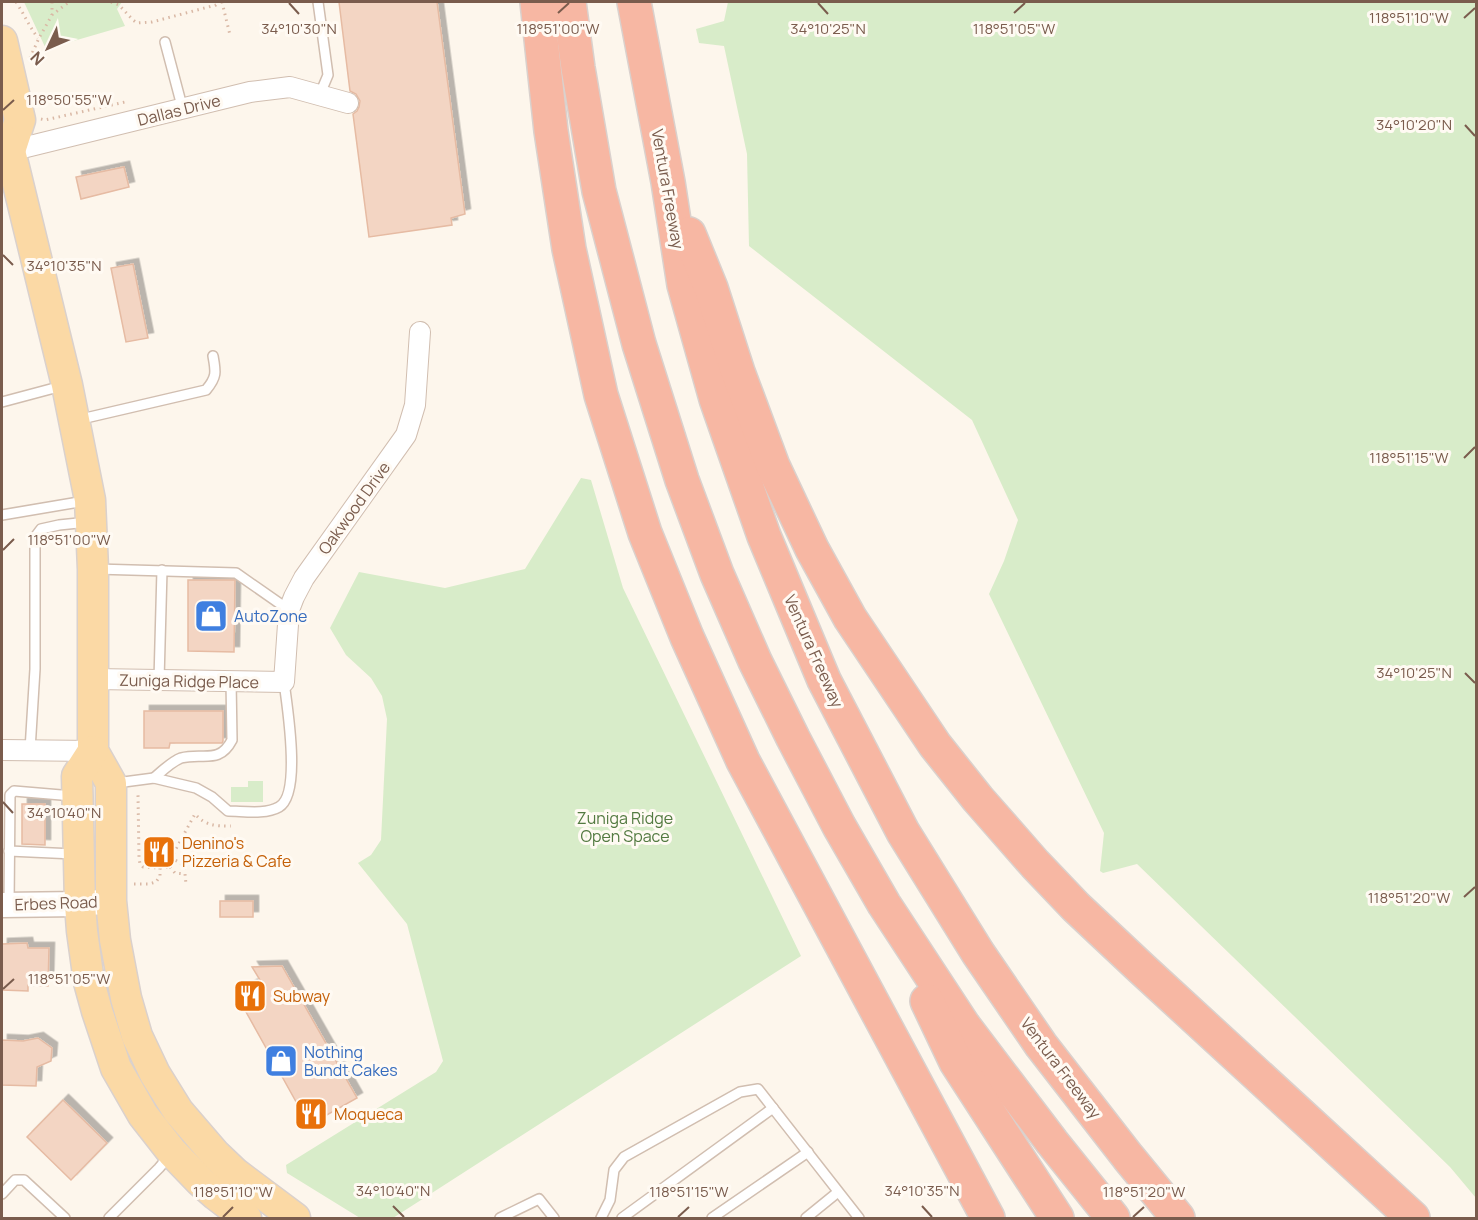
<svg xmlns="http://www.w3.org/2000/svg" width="1478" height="1220" viewBox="0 0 1478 1220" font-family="Manrope,sans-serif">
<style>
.green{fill:#d8ecc9}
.building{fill:#f3d5c3;stroke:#e6bba3;stroke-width:1.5;filter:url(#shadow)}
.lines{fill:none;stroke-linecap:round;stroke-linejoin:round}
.service-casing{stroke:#d1beb0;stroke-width:12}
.minor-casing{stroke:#d1beb0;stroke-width:22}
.tertiary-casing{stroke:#d1beb0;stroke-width:27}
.primary-casing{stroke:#dad1cd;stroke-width:33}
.motorway-casing{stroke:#dad1cd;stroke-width:36}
.path{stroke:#d9b8a5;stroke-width:3;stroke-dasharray:1.5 4.5;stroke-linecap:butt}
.service{stroke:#fff;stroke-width:9}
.minor{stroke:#fff;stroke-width:20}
.tertiary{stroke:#fff;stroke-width:24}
.primary{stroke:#fbd9a5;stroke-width:30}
.motorway{stroke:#f7b7a3;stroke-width:33}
.ticks{fill:none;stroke:#7a5c4d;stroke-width:2}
.labels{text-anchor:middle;stroke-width:6;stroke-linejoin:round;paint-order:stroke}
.street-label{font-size:16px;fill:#7a5c4d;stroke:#fffaf3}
.shop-label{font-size:16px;fill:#366cbe;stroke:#fffaf3;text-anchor:start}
.park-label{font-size:16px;fill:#537a41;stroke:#fffaf3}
.food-label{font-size:16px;fill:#c56008;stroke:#fffaf3;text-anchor:start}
.ticks-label{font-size:15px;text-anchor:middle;fill:#7a5c4d;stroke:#fffaf3;stroke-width:6;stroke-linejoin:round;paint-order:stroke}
</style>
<defs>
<filter id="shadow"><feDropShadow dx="5.5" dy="-5.5" stdDeviation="0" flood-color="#0004"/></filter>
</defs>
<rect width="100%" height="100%" fill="#fdf6ec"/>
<g class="green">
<path d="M24 2H122L117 9 125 26 46 49Z"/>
<path d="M728 2H1476V1198L1450 1167 1137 864 1103 873 1100 871 1104 833 989 594 1004 561 1018 520 972 420 749 246 747 154 724 46 699 43 696 29 724 21Z"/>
<path d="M581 478 591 480 623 588 801 956 393 1218H360L287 1173 286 1165 436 1072 443 1061 407 924 358 863 371 855 381 840 387 719 382 696 371 678 346 655 330 628 359 572 445 588 525 569Z"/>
<path d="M248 781H263V802H231V787H248Z"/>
</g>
<g class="building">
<path d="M339 2H437L465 214 451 218 452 225 369 237 353 114 357 111 359 107 360 101 356 94 350 91Z"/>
<path d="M124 167 129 187 81 199 76 177Z"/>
<path d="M133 264 148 338 126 342 111 268Z"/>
<path d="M188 580H235L234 652 188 651Z"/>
<path d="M144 711H223V741L222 743H170L169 748H144Z"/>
<path d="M22 804H45V845L22 844Z"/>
<rect x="220" y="901" width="33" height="16"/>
<path d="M27 943 28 948H49L48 986 28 985V991L2 990V944Z"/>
<path d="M282 966 357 1098 309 1125 236 994 260 980 252 967Z"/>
<path d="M38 1038 52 1048 51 1061 37 1067 36 1086 2 1085V1040L23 1041Z"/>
<path d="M63 1100 107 1143 71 1180 27 1137Z"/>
</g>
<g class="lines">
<defs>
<g id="service">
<path d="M318 2 328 75 320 94"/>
<path d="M165 42 183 110"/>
<path d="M2 402 62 386"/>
<path d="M77 420 206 390C217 377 216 372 213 356"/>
<path d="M2 515 85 501"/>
<path d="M96 569 236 573 289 610"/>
<path d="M159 680 162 570"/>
<path d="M30 750 35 669V537L41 529 59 525 88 522"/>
<path d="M154 778C162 771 171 762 181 758 203 752 219 765 232 740L231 681"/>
<path d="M116 783 154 778 179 784 196 788 212 797 228 811C243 811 265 815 279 807 302 794 287 706 284 682"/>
<path d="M9 851 74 854"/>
<path d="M9 905 10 795 14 791 73 796"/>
<path d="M2 1194 15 1180H24L65 1218"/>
<path d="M109 1218 159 1168 170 1155"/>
<path d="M500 1218 539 1199 554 1218"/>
<path d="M601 1218 610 1200 614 1170 624 1157 740 1092 758 1089 859 1218"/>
<path d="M622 1218 773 1108"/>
<path d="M712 1218 808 1152"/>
<path d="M806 1218 838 1192"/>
</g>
<g id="minor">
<path d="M10 151 250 92 290 87 348 103"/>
<path d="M94 679 284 682 289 610 294 597 304 578 406 435 415 405 420 332"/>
<path d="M2 750 93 751"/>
</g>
<path id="tertiary" d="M2 905 80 904 111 901"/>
<g id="primary">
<path d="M2 41 20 120 10 151"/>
<path d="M2 139 10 151 67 385 90 500 93 569V751L111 783V901L115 940 126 998 137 1036 155 1074 178 1111 215 1154 235 1173 295 1218"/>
<path d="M93 751 77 776 80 904 82 931 89 982 97 1011 116 1068 143 1115 172 1152 200 1181 216 1195 246 1218"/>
</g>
<g id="motorway">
<path d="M537 2 551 131 569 249 601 395 645 533 687 637 743 761 988 1218"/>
<path d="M569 2 578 68 599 191 639 344 682 480 717 574 755 661 793 738 839 826 884 904 964 1026 1052 1142 1113 1218"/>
<path d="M634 2 668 182 684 285 716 399 764 536 824 680 903 832 978 953 1041 1045 1128 1157 1178 1218"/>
<path d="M689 234 711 288 738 372 773 466 812 549 850 618 935 745 978 799 1035 864 1076 907 1141 968 1413 1218"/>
<path d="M927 1001 956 1062 1057 1218"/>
</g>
</defs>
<use href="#service" class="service-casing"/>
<use href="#minor" class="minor-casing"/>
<use href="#tertiary" class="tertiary-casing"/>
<use href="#primary" class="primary-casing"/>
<use href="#motorway" class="motorway-casing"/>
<g class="path">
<path d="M16 2C24 14 29 26 38 38"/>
<path d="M52 2V15"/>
<path d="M111 2 119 5 133 20 137 23 152 22 216 5 219 2"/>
<path d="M222 2 230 35"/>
<path d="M30 58 39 38 52 15 69 2"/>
<path d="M41 119 45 120 125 102"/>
<path d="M170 862 175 860C182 864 185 866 185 874"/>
<path d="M170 867 175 873 185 874 186 884"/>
<path d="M160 868 170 867 171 858 195 814C206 826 215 826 231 826"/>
<path d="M134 884H149L156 882 160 876V868L143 867 140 864 139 858 138 795"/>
</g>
<use href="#service" class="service"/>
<use href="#minor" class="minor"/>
<use href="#tertiary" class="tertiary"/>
<use href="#primary" class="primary"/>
<use href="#motorway" class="motorway"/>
</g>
<path class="ticks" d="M289 3 299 14M818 3 828 14M558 13 569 3M1014 13 1025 3M1464 18 1475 8M3 110 14 100M1465 125 1475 136M3 255 13 265M1464 458 1475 447M3 550 14 539M1465 673 1475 683M3 802 13 813M1464 897 1475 887M3 989 14 979M393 1206 404 1217M922 1206 932 1217M223 1217 233 1207M678 1217 689 1207M1133 1217 1144 1207"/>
<defs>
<symbol id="shop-square" viewBox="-11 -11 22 22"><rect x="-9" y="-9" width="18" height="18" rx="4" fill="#3f7fe0" stroke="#fffaf3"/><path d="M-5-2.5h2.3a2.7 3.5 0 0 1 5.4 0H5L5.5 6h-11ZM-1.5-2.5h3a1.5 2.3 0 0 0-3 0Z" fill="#fff"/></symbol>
<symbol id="restaurant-square" viewBox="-11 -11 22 22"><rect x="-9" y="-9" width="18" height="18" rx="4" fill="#e8710a" stroke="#fffaf3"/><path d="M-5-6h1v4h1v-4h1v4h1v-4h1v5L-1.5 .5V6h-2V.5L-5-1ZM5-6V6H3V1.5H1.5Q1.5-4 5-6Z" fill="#fff"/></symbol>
</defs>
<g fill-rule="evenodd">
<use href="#shop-square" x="192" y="597" width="38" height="38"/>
<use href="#restaurant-square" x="140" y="833" width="38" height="38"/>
<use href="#restaurant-square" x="231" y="977" width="38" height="38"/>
<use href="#shop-square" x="262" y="1042" width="38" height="38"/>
<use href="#restaurant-square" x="292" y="1095" width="38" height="38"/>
</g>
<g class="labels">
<g class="street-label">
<text transform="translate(179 110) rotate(-14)" y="6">Dallas Drive</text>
<text transform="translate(668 189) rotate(80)" y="6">Ventura Freeway</text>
<text transform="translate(354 508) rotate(-54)" y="6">Oakwood Drive</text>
<text transform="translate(814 651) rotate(66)" y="6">Ventura Freeway</text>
<text transform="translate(189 681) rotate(1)" y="6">Zuniga Ridge Place</text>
<text transform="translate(56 903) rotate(-2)" y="6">Erbes Road</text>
<text transform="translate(1061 1068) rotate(53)" y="6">Ventura Freeway</text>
</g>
<g class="shop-label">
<text x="234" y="622">AutoZone</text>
<text x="304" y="1058">Nothing<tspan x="304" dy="18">Bundt Cakes</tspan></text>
</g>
<g class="park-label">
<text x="625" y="824">Zuniga Ridge<tspan x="625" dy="18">Open Space</tspan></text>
</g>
<g class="food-label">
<text x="182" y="849">Denino's<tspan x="182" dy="18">Pizzeria &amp; Cafe</tspan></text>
<text x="273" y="1002">Subway</text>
<text x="334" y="1120">Moqueca</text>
</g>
</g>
<g class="ticks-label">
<text x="1409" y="23">118°51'10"W</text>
<text x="558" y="34">118°51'00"W</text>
<text x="1014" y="34">118°51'05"W</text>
<text x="299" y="34">34°10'30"N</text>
<text x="828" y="34">34°10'25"N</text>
<text x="69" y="105">118°50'55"W</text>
<text x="1414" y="130">34°10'20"N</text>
<text x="64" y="271">34°10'35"N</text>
<text x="1409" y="463">118°51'15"W</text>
<text x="69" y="545">118°51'00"W</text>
<text x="1414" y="678">34°10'25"N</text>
<text x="64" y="818">34°10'40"N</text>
<text x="1409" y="903">118°51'20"W</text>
<text x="69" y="984">118°51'05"W</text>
<text x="393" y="1196">34°10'40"N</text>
<text x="922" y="1196">34°10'35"N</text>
<text x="233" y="1197">118°51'10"W</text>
<text x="689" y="1197">118°51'15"W</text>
<text x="1144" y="1197">118°51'20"W</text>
</g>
<rect width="1478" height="1220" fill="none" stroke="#7a5c4d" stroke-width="6"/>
<g transform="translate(48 48) rotate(226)" stroke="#fffaf3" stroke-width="4.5" paint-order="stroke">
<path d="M0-4.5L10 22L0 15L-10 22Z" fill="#7a5c4d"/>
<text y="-9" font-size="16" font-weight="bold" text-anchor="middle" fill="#7a5c4d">N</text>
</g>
</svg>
